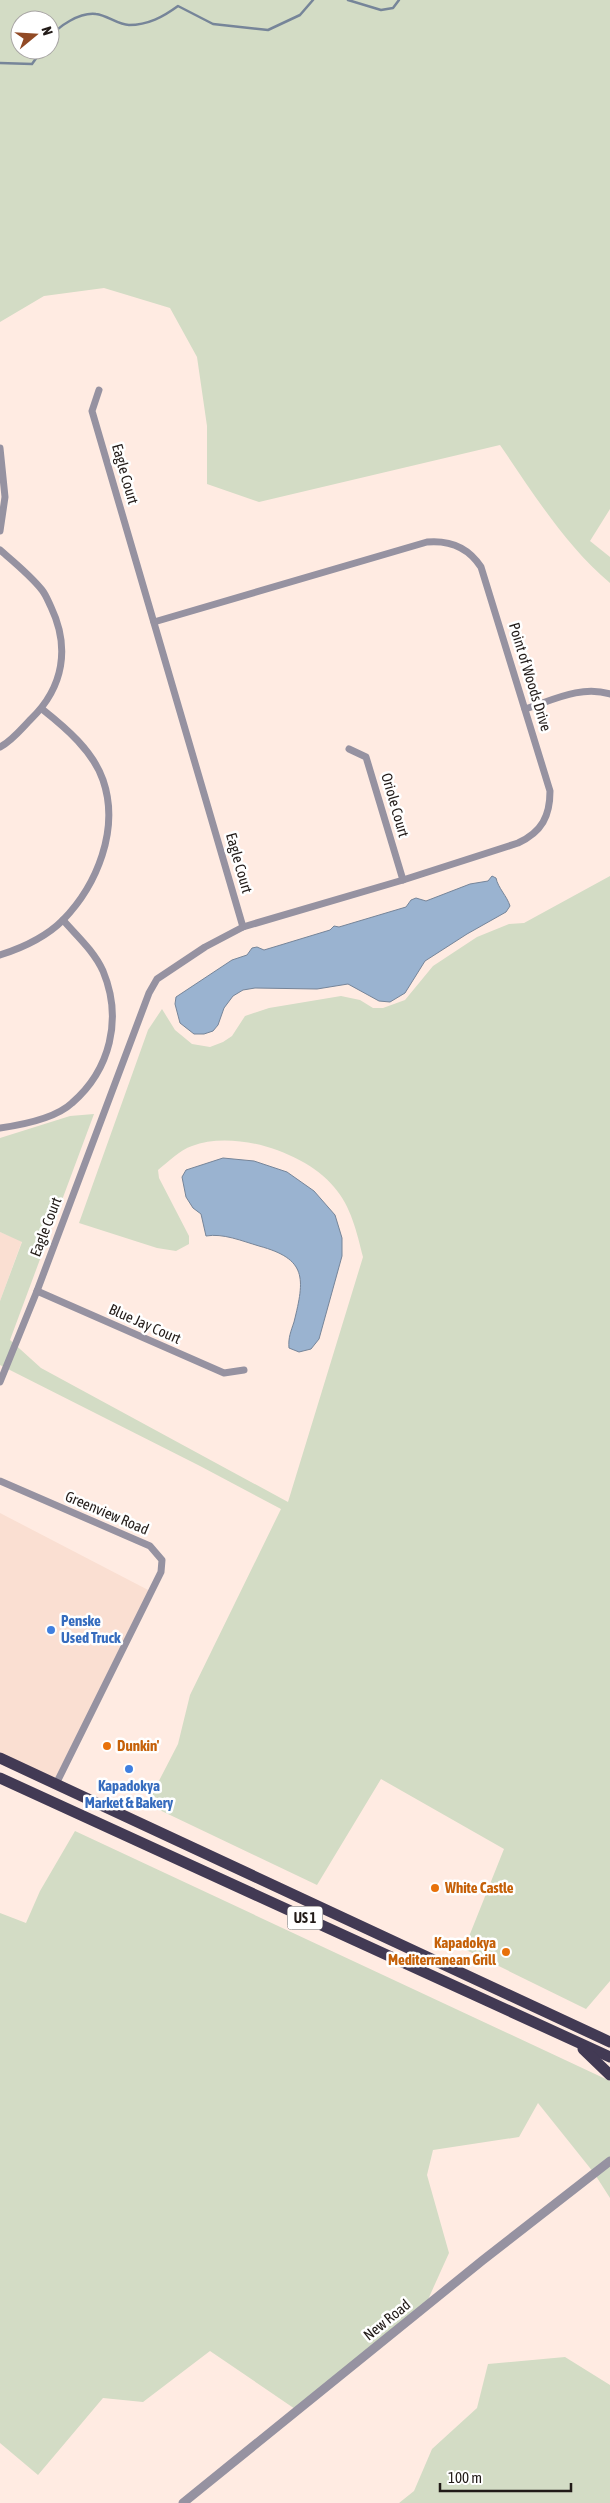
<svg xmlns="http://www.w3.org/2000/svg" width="610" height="2503" viewBox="0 0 610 2503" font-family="'Asap Condensed',sans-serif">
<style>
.built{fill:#fadfd2}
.green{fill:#d3dcc5;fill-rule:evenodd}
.water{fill:#9ab3d0;stroke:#768599}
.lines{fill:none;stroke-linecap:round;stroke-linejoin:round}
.stream{stroke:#768599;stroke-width:2.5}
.minor{stroke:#9692a1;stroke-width:7}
.tertiary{stroke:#9692a1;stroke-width:9}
.trunk{stroke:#423a54;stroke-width:11}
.shop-dot{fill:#3f7fe0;stroke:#fff;stroke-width:2}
.food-dot{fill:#e8710a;stroke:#fff;stroke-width:2}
.labels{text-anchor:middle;stroke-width:5;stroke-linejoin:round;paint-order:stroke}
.shield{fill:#fff;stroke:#645f5d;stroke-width:1}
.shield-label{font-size:14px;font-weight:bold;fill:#221b18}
.street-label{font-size:15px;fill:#221b18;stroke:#fff}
.shop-label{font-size:15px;font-weight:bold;fill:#366cbe;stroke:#fff;text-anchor:start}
.food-label{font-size:15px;font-weight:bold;fill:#c56008;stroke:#fff;text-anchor:start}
</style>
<rect width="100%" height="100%" fill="#ffebe2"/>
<g class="built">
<path d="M0 1232 22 1241 0 1301Z"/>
<path d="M0 1513 152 1592 56 1784 0 1758Z"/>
</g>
<g class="green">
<path d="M0 0H610V509L590 541 610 557V583C564 544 534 494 500 445L259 502 207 484V426L197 357 170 308 104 288 44 296 0 322ZM20 20H50V50H20Z"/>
<path d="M610 876V1981L586 2009 464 1949 504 1849 381 1779 317 1885 147 1804 178 1744 190 1695 281 1509 200 1466 0 1365V1301L22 1242 0 1232V1138L70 1116 94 1114 10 1340 41 1368 288 1502 363 1257C357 1233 351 1206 334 1187 306 1153 235 1129 192 1146 180 1150 168 1162 158 1170L159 1178 189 1236V1244L176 1251 157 1248 79 1223 148 1030 162 1009 175 1030 192 1044 210 1047 223 1042 232 1036 245 1016 269 1008 341 996 360 1000 373 1008H383L405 1000 433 966 477 937 509 924 524 923Z"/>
<path d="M75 1831 610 2081V2198L594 2173 538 2103 519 2137 433 2150 427 2175 449 2253 426 2304 298 2411 210 2351 143 2402 103 2398 38 2475 0 2443V1913L26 1923 40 1891Z"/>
<path d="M565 2357 610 2385V2503H399L414 2491 432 2449 477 2408 488 2364Z"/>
</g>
<g class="water">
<path d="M492 876 496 878C498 888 507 896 510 906L506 912 467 934 425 961 405 993 390 1002 379 1001 348 984 317 989 255 988 243 990 233 996 224 1008 218 1025 213 1031 204 1034H194L180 1023 175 1004 176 997 232 960 247 955 252 948 257 947 264 950 274 947 330 930 334 926 339 927 406 907 411 900 416 898 426 901 470 884 488 881Z"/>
<path d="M223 1158 254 1161 287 1172 314 1191 335 1215 342 1238V1256L319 1339 311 1349 299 1352 289 1348C288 1338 291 1331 294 1322 305 1278 307 1259 259 1246 242 1241 223 1233 206 1236L201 1214 193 1208 186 1197 182 1177 186 1170Z"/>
</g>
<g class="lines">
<g class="stream">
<path d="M348 0 381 10 393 8 399 0"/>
<path d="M50 38C58 26 80 12 96 14 107 15 118 25 129 25 148 25 163 17 178 6L213 24 268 30 300 15 313 0"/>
<path d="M0 63 32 64 42 50"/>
</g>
<g class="minor">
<path d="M99 390 92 411 243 927"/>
<path d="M0 448 5 497 0 531"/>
<path d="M0 550C15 563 30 575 42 590 46 595 48 601 51 607 70 647 64 687 31 719 22 728 12 741 0 747"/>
<path d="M525 709C553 700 581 685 610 694"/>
<path d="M349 749 366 757 403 880"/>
<path d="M0 955C22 948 46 937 63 920 97 885 120 829 103 780 93 751 66 728 42 709"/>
<path d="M0 1128C21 1125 56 1118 72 1103 110 1070 123 1019 103 971 94 951 77 936 63 920"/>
<path d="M37 1291 224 1373 244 1370"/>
<path d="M0 1382 37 1291 149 993 157 979 205 947 243 927 403 880 518 843C542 832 550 816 550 791L481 567C468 547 450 540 427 542L154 622"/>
<path d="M0 1481 150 1546 162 1560 161 1572 56 1784"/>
</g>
<path class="tertiary" d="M183 2503 483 2260 610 2161"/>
<g class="trunk">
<path d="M0 1758 610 2042"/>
<path d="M0 1778 610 2057"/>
<path d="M583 2049 610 2075"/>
</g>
</g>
<g class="shop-dot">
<circle cx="51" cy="1630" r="5"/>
<circle cx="129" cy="1769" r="5"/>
</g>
<g class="food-dot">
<circle cx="107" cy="1746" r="5"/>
<circle cx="435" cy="1888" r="5"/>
<circle cx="506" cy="1952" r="5"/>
</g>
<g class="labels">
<rect class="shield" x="287.5" y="1906.5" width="35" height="23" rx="4"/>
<g class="shield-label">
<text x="305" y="1923">US 1</text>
</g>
<g class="street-label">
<text transform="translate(125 474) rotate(74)" y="5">Eagle Court</text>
<text transform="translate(530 677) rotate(73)" y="5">Point of Woods Drive</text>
<text transform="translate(395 805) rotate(74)" y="5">Oriole Court</text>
<text transform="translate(239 863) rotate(74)" y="5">Eagle Court</text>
<text transform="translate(46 1227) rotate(-69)" y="5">Eagle Court</text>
<text transform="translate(145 1324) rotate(24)" y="5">Blue Jay Court</text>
<text transform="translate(107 1513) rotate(23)" y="5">Greenview Road</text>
<text transform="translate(387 2320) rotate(-39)" y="5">New Road</text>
</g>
<g class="shop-label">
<text x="61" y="1626">Penske<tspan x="61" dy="17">Used Truck</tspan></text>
<text x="129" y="1791" text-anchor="middle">Kapadokya<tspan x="129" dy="17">Market &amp; Bakery</tspan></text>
</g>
<g class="food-label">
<text x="117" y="1751">Dunkin'</text>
<text x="445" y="1893">White Castle</text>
<text x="496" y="1948" text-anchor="end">Kapadokya<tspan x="496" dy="17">Mediterranean Grill</tspan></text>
</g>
</g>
<g transform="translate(35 35) rotate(72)"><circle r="24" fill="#ffffff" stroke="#a7a4a3"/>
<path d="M0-4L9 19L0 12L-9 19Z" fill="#914a25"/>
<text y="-8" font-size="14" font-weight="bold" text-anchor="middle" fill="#221b18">N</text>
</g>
<path d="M440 2483v8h131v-8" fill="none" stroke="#221b18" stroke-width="2.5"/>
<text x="448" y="2483" font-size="15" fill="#221b18" stroke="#ffffff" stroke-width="4" paint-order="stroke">100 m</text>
</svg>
